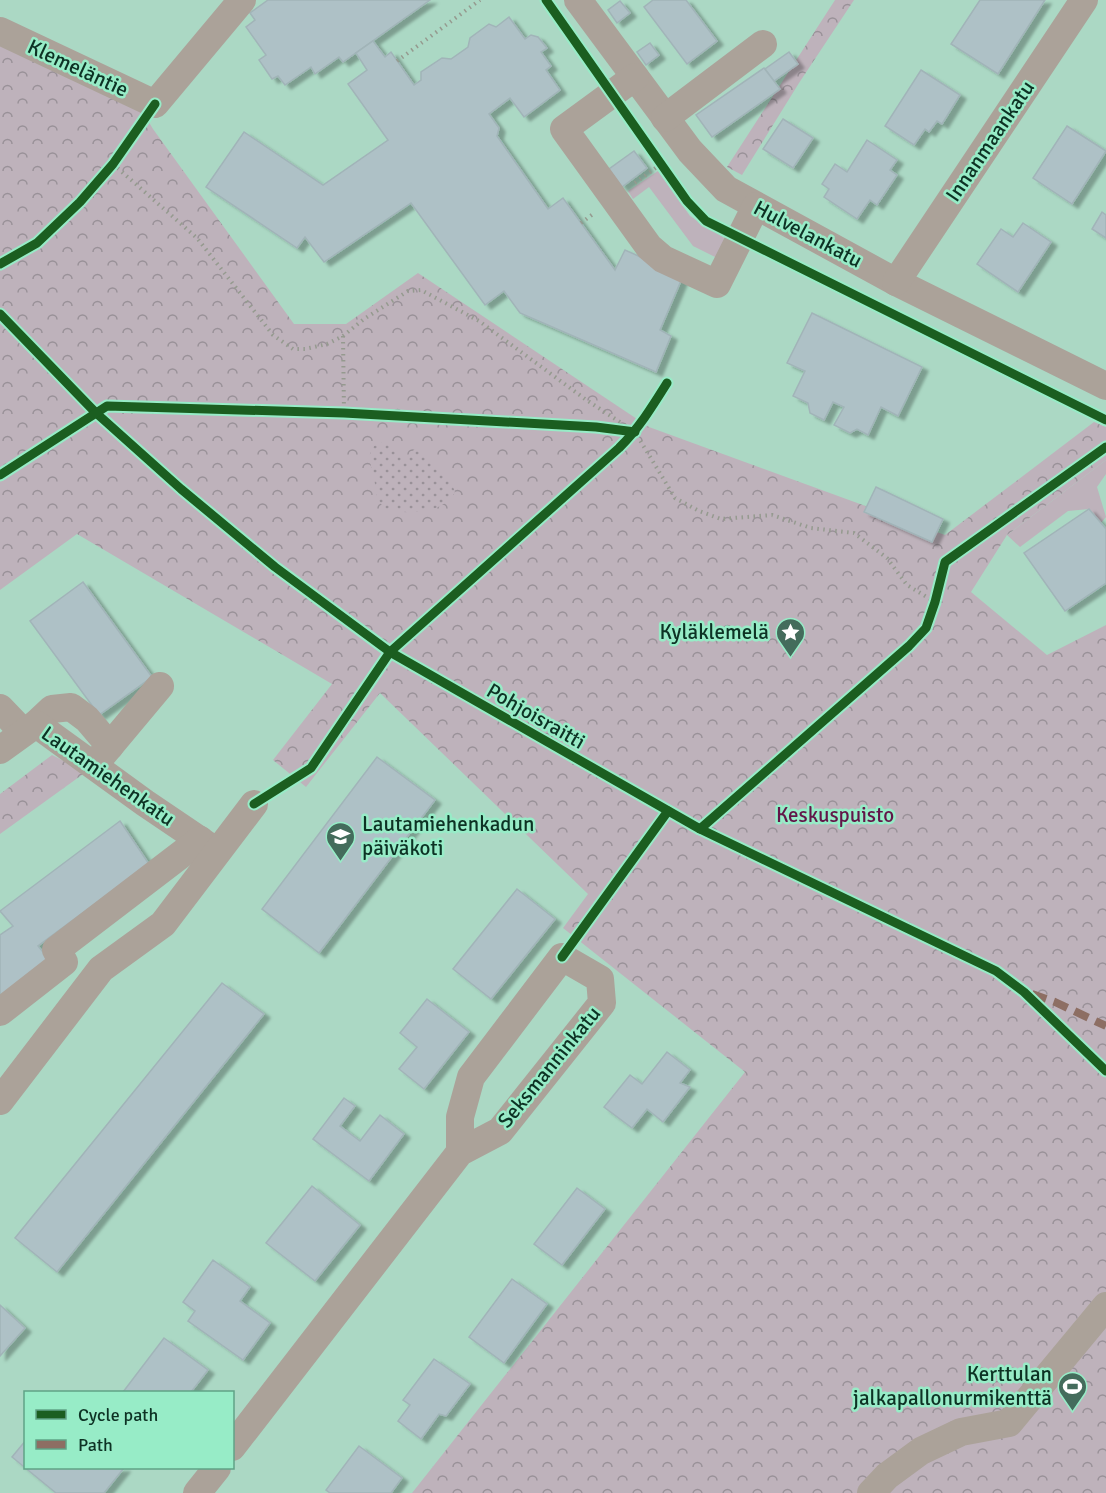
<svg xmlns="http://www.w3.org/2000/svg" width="1106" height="1493" viewBox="0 0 1106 1493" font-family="Signika,sans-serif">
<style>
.grass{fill:#beb2bb}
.park{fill:url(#park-crowns)}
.garden{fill:url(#garden-dots)}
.building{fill:#aec1c6;stroke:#a1b4b8;stroke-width:1.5;filter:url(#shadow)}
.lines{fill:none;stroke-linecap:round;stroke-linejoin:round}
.path{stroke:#959a8f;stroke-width:4;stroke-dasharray:1.5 4.5;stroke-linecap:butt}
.minor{stroke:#aba299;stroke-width:28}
.quiet{stroke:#8d6e63;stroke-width:8;stroke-dasharray:15 8;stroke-linecap:butt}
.cycleway-casing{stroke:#97ecc7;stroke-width:13}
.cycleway{stroke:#1b5e20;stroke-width:9}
.labels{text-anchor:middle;stroke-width:5;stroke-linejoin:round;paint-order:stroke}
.street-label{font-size:21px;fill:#0d3224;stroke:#97ecc7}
.poi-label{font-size:21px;fill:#0d3224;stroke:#97ecc7;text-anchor:end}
.park-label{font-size:21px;fill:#621548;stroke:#97ecc7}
</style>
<defs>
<pattern id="park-crowns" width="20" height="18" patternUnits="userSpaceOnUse" patternTransform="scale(1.5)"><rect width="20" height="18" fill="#beb2bb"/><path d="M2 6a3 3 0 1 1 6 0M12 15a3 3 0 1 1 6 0" fill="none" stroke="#999198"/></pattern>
<pattern id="garden-dots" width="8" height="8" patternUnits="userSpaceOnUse" patternTransform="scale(1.5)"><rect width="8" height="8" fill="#beb2bb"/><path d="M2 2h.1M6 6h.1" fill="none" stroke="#999198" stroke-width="1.8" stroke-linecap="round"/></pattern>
<filter id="shadow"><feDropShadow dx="6" dy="4" stdDeviation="1.5" flood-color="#0004"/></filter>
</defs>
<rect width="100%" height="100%" fill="#abd8c4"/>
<g class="grass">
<path d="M658 171 690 216 726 239 721 260 693 246 649 187 633 199 628 191Z"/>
<path d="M1106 460V474L1097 487 1106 517 1100 524 1089 509 1068 511 1020 547 1007 535Z"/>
</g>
<g class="park">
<path d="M835 0H854L799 83 742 175 727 167Z"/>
<path d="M0 42 141 109 153 129 294 324H346L418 273 649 427 945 535 1094 422 1106 427V460L1007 535 971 592 1047 655 1106 625V1493H412L745 1072 563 928 588 894 380 693 306 787 273 760 332 684 77 534 0 590Z"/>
<path d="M52 755 86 772 0 834V794Z"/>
</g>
<path class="garden" d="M385 441 395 445 405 458 415 449 419 448C435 460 449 474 455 492 444 514 406 515 385 509 374 496 377 493 374 478 372 466 365 457 374 446Z"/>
<g class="building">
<path d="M268 0H430L343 62 339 57 315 74 311 67 285 85 278 76 272 79 259 60 266 55 246 27 255 20 250 13Z"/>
<path d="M653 0H686L717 41 687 64 644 7Z"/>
<path d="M980 0H1045L998 74 951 44Z"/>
<path d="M620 1 630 13 617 23 608 10Z"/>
<path d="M509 17 525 39 531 35 538 37 547 48 541 52 551 66 546 70 560 90 524 117 510 98 489 114 499 128 497 136 548 209 563 198 615 270 625 250 683 276 660 330 671 336 656 372 520 313 504 291 485 305 411 203 324 262 305 237 297 248 206 187 244 132 323 185 388 140 348 84 367 70 356 53 373 41 385 57 391 52 414 85 421 80V72L442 58 451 59 468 47 470 38 489 24 496 27Z"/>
<path d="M650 43 659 55 646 65 637 52Z"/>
<path d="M789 52 798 64 774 81 765 69Z"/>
<path d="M764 68 780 89 712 137 696 115Z"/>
<path d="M921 70 960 95 942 124 937 121 929 132 925 129 914 145 885 126Z"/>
<path d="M783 119 813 138 793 168 763 149Z"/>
<path d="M1067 126 1106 151 1072 204 1033 178Z"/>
<path d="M867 140 897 160 890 170 897 175 877 205 870 200 857 219 824 197 829 189 822 184 835 164 847 172Z"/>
<path d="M634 151 647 168 622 187 609 169Z"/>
<path d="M1102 212 1106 215V238L1092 229Z"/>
<path d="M1023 223 1051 242 1018 292 977 264 1001 229 1013 237Z"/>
<path d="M812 313 922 367 898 416 881 407 868 435 857 429 850 433 834 425 844 407 833 402 824 420 810 413 808 403 793 396 805 371 787 363Z"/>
<path d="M876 487 943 519 932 542 864 512Z"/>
<path d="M1089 509 1106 529V583L1065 611 1024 553Z"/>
<path d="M83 582 152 677 99 715 30 621Z"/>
<path d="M377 757 435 800 319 953 262 909Z"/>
<path d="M120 821 149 864 38 946 51 962 0 999V935L13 926 0 911Z"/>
<path d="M517 889 555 919 491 999 453 969Z"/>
<path d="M222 983 264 1014 57 1272 15 1238Z"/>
<path d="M427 999 469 1032 424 1089 399 1069 417 1047 400 1033Z"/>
<path d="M667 1052 690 1070 680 1083 690 1087 663 1122 647 1109 632 1128 604 1107 630 1075 642 1084Z"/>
<path d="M344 1098 355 1106 340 1126 360 1141 380 1115 404 1134 369 1181 313 1139Z"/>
<path d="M312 1186 360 1225 315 1281 266 1243Z"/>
<path d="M577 1188 605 1209 562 1265 534 1244Z"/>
<path d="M213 1260 250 1287 240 1301 270 1323 243 1360 188 1321 195 1311 183 1302Z"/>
<path d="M512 1279 547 1304 504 1363 469 1337Z"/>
<path d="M0 1305 25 1328 0 1356Z"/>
<path d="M164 1338 208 1370 191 1392H123Z"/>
<path d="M434 1359 470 1384 446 1416 439 1414 421 1439 398 1421 410 1405 403 1400Z"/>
<path d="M26 1440V1468H124L104 1493H56L12 1457Z"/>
<path d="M359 1446 402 1478 391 1493H330L326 1490Z"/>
</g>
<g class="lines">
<g class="path">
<path d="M397 61 480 0"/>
<path d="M113 164 197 238 273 335 293 349H305L327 344 343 336 364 319 408 291 421 290 479 321 585 399 635 432 675 498 699 511 721 519 772 515 811 528 854 533 887 558 907 585 935 602"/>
<path d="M635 183 661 164"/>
<path d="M581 223 593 214"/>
<path d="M343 336 344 413"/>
</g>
<g class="minor">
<path d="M578 0 690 151 726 189 896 282 1106 386"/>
<path d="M0 31 155 104 242 0"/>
<path d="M635 77 564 129 649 247 663 259 717 284 756 206"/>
<path d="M665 118 763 44"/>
<path d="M896 282 1084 0"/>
<path d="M0 708 23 732"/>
<path d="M36 724 52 709 71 707 87 719 110 746"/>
<path d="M0 750 36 724 145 803 216 851"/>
<path d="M94 765 160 686"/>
<path d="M0 1012 64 962 56 950 200 840"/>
<path d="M0 1101 101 969 163 924 254 804"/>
<path d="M232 1447 460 1152 500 1131 602 1003 600 979 562 957 471 1077 460 1117V1152"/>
<path d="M197 1493 217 1468"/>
<path d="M871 1493 887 1476 921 1451 961 1432 1009 1423 1106 1306"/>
</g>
<path class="quiet" d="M1032 994 1055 1002 1106 1026"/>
<defs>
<g id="cycleway">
<path d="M546 0 687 201 706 221 1106 420"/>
<path d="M0 264 37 243 80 202 113 164 155 104"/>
<path d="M0 314 95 412 181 489 275 567 390 652 700 829 996 971 1024 992 1106 1071"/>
<path d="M0 475 107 406 344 413 596 427 635 432"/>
<path d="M254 804 311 768 390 652 619 448C639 428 652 407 667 383"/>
<path d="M700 829 909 646 926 628 935 602 945 562 1106 447"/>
<path d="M562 957 668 811"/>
</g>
</defs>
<use href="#cycleway" class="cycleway-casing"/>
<use href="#cycleway" class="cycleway"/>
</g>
<defs>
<symbol id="sight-pin" viewBox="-11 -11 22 30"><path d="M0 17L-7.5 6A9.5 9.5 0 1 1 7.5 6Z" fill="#446c5c" stroke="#97ecc7"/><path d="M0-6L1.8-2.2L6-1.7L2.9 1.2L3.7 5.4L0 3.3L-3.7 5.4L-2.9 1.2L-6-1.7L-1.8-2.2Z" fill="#fff"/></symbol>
<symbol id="school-pin" viewBox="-11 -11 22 30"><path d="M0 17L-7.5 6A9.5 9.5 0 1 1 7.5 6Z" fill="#446c5c" stroke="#97ecc7"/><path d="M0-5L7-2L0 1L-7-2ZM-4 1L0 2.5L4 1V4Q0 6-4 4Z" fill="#fff"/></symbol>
<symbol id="stadium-pin" viewBox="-11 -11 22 30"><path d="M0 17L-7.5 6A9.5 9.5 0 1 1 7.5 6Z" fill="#446c5c" stroke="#97ecc7"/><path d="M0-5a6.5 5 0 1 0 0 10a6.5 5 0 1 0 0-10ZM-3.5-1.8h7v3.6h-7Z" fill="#fff"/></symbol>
</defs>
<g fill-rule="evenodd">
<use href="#sight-pin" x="774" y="616" width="33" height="45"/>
<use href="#school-pin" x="324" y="820" width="33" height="45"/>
<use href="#stadium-pin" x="1056" y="1370" width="33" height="45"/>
</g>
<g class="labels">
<g class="street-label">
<text transform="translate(78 68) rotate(25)" y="7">Klemeläntie</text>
<text transform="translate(990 141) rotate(-56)" y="7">Innanmaankatu</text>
<text transform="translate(808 234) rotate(28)" y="7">Hulvelankatu</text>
<text transform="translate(536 716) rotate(30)" y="7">Pohjoisraitti</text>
<text transform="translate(108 776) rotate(35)" y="7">Lautamiehenkatu</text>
<text transform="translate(549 1067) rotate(-51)" y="7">Seksmanninkatu</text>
</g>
<g class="poi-label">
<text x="769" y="639">Kyläklemelä</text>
<text x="362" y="831" text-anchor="start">Lautamiehenkadun<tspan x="362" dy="24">päiväkoti</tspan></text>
<text x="1052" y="1381">Kerttulan<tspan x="1052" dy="24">jalkapallonurmikenttä</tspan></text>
</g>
<g class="park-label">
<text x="835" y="822">Keskuspuisto</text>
</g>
</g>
<rect x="24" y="1391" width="210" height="78" fill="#97ecc7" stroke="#60a286" stroke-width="1.5"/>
<rect x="36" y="1410" width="30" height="9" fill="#1b5e20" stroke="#60a286" stroke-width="1.5"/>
<text x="78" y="1421" font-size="18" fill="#0d3224">Cycle path</text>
<rect x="36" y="1440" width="30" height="9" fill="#8d6e63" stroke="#60a286" stroke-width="1.5"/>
<text x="78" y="1451" font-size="18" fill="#0d3224">Path</text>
</svg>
